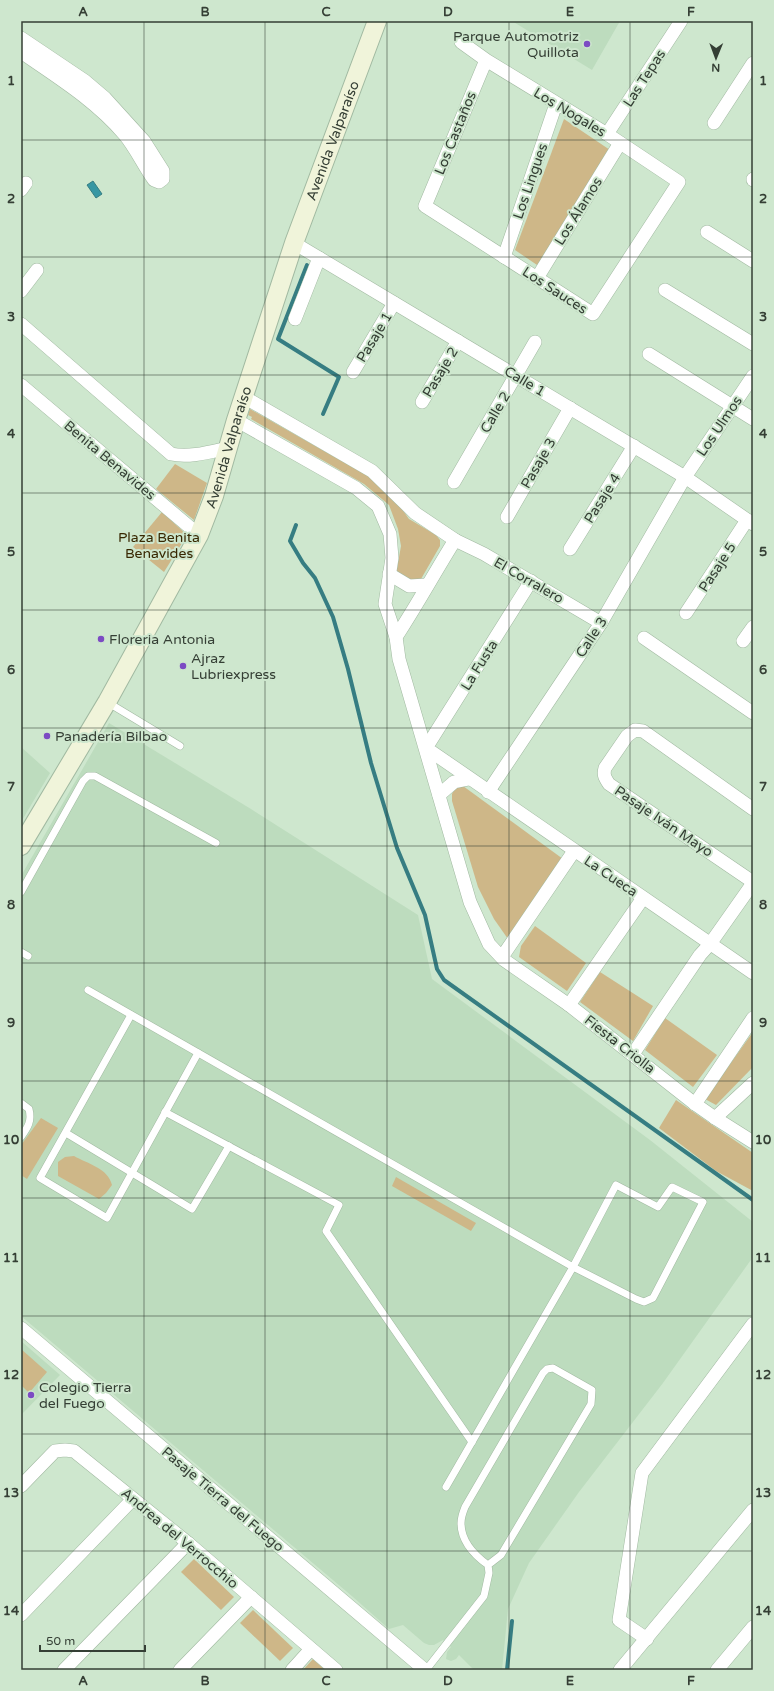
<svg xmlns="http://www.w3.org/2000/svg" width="774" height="1691" viewBox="0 0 774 1691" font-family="'Varela Round',sans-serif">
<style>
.built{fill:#bddcbe}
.green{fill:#ceb788}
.water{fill:#3797a3;stroke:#367d82}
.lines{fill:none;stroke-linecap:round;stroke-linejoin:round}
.stream{stroke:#367d82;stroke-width:4}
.service-casing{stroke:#a1b9a1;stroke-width:8}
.minor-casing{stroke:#a1b9a1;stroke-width:14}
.secondary-casing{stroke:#a1b9a1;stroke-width:20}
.service{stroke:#fff;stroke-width:7}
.minor{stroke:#fff;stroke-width:13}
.secondary{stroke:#f0f4da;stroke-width:18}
.grid{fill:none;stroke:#353f35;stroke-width:1;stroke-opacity:0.55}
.poi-dot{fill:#7c4bc3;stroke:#cee7ce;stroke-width:1.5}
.labels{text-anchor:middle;stroke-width:4;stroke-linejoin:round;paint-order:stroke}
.poi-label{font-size:14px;fill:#353f35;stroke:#cee7ce;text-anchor:start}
.street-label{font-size:14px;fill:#353f35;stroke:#cee7ce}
.park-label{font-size:14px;fill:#382802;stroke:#cee7ce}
.neatline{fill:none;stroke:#353f35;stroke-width:1.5}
.grid-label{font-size:13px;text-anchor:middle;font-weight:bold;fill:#353f35}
</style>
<rect width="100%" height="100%" fill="#cee7ce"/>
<g class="built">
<path d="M512 21H620L592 70Z"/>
<path d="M109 723 251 809 418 915 432 979 650 1140 753 1222V1257L663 1383 579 1492 529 1563 508 1609 502 1670H474L459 1655 456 1659 451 1661 446 1659 447 1652 451 1647 443 1640 434 1645H429L424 1643 403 1625 389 1629 353 1597 21 1316V876Z"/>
<path d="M21 747 50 773 21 822Z"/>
<path d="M21 1341 60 1375 21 1415Z"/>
</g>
<g class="green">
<path d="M564 119 610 150 540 267 515 250Z"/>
<path d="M250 409 368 476 397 502 409 519 436 535 440 540V546L421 579 409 580 396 574 401 546 398 529 389 505 364 484 251 419 252 417 248 415Z"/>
<path d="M175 464 207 483 194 520 156 489Z"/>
<path d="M162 512 187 535 164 572 133 547Z"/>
<path d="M463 786 563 859 508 939 494 919 478 887 452 801V794L456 787Z"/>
<path d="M535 926 586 963 567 991 519 957 521 946Z"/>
<path d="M600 972 653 1006 633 1041 580 1002Z"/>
<path d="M665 1018 717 1055 693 1087 645 1050Z"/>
<path d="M753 1032V1067L716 1105 705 1099Z"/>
<path d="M676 1100 753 1153V1191L716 1171 659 1128Z"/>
<path d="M41 1118 58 1128 27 1179 21 1175V1145Z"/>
<path d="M74 1156C88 1164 108 1168 112 1185L106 1193 99 1199 58 1176V1162L65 1157Z"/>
<path d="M396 1177 476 1223 471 1231 392 1186Z"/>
<path d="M21 1349 47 1372 29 1393 21 1385Z"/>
<path d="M194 1559 234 1597 221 1610 181 1572Z"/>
<path d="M253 1610 293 1648 280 1661 240 1623Z"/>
<path d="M313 1659 325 1670H303Z"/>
</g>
<path class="water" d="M93 181 102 194 96 198 87 185Z"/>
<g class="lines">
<g class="stream">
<path d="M307 265 278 339 339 377 323 414"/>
<path d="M296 525 290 541 303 563 315 578 333 617 348 669 371 763 397 848 425 915 437 969 444 980 753 1200"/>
<path d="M507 1670 512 1621"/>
</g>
<defs>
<g id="service">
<path d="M107 702 180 746"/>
<path d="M21 892 83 781 88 776H95L216 843"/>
<path d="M21 952 28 956"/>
<path d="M88 990 573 1267 636 1299 644 1302 653 1298 703 1202 672 1187 658 1207 616 1185 573 1267 446 1487"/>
<path d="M131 1015 40 1178 107 1218 198 1053"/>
<path d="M21 1103 29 1109C32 1121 28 1127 21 1137"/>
<path d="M165 1112 339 1205 326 1231 472 1442"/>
<path d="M66 1133 192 1209 229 1146"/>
<path d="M426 1670 484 1596 489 1573 488 1565C474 1555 461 1541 461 1523 461 1518 463 1512 465 1507L543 1373 547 1369 553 1368 592 1390 591 1404 501 1555 488 1565"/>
</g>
<g id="minor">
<path d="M21 38 85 81 105 98 144 141 163 171V179L159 182 154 180C143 165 136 148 124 134 95 100 57 77 21 52"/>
<path d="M461 42 486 60 607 134 679 182 593 314 425 206 486 60"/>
<path d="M714 123 753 63"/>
<path d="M607 134 681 21"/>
<path d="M753 179V180"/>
<path d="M21 190 26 183"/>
<path d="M707 232 753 261"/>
<path d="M294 243 685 477 753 524"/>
<path d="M504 257 556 104"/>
<path d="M537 278 620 143"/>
<path d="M665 290 753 344"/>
<path d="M21 291 37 270"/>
<path d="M295 319 319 258"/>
<path d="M21 324 171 454C189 458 210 452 228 448"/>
<path d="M649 354 753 419"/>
<path d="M353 372 394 303"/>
<path d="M21 385 199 535"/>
<path d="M244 397 372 471 415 513 455 540 484 554 601 623"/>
<path d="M422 402 458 341"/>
<path d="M236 420 356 488 378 506 390 534 392 558 385 604 396 637 399 659 470 902 489 944 504 960 569 1005 695 1104 715 1118 753 1142"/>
<path d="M454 482 535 342"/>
<path d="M507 517 570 408"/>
<path d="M570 549 634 446"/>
<path d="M389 574 409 586 427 585"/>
<path d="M531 581 426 748 753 973"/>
<path d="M686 613 747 520"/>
<path d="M396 637C417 605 435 572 455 540"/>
<path d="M644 638 753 713"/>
<path d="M743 641 753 627"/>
<path d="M488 792 601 623 685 477 753 376"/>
<path d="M439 795 454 782 469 779"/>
<path d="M753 809 643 731 635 730 627 736 605 768C603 775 605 778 609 784L753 882"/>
<path d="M502 957 574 851"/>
<path d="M569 1005 643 898"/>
<path d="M633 1054 700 955 710 944 753 883"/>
<path d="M695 1104 753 1018"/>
<path d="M715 1118 753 1083"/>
<path d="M21 1328 425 1670"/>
<path d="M21 1486 55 1451 65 1450 74 1451 188 1543 336 1670"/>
<path d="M21 1615 133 1499"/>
<path d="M647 1639 619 1620 642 1473 753 1324"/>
<path d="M64 1670 188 1543"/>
<path d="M180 1670 251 1597"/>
<path d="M292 1670 311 1649"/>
<path d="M620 1670 753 1510"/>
<path d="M717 1670 753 1627"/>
</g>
<g id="secondary">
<path id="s1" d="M21 846 107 702 199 535 214 496 236 420 294 243 377 21"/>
</g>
</defs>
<use href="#service" class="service-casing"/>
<use href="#minor" class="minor-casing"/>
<use href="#secondary" class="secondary-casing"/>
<use href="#service" class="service"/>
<use href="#minor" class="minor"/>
<use href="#secondary" class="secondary"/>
</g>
<path class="grid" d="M144 21V1670M265 21V1670M387 21V1670M509 21V1670M630 21V1670M21 140H753M21 257H753M21 375H753M21 493H753M21 610H753M21 728H753M21 846H753M21 963H753M21 1081H753M21 1198H753M21 1316H753M21 1434H753M21 1551H753"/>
<g class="poi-dot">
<circle cx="587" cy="44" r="4"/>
<circle cx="101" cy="639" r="4"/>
<circle cx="183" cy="666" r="4"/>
<circle cx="47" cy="736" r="4"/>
<circle cx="31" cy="1395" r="4"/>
</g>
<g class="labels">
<g class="poi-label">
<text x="579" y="41" text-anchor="end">Parque Automotriz<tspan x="579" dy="16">Quillota</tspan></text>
<text x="109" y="644">Floreria Antonia</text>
<text x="191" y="663">Ajraz<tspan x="191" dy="16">Lubriexpress</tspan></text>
<text x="55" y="741">Panadería Bilbao</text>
<text x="39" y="1392">Colegio Tierra<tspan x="39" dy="16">del Fuego</tspan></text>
</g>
<g class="street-label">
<text transform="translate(644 78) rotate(-57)" y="5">Las Tepas</text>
<text transform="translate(570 112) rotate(31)" y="5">Los Nogales</text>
<text transform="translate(455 133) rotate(-68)" y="5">Los Castaños</text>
<text dy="5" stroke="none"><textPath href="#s1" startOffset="775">Avenida Valparaíso</textPath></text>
<text transform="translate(530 181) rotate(-71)" y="5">Los Lingues</text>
<text transform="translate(578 211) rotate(-58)" y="5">Los Álamos</text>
<text transform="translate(555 290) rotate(33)" y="5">Los Sauces</text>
<text transform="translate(374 337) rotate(-59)" y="5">Pasaje 1</text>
<text transform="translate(440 372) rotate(-59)" y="5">Pasaje 2</text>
<text transform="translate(525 381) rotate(31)" y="5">Calle 1</text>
<text transform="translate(495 412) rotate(-60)" y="5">Calle 2</text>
<text transform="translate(719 426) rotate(-56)" y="5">Los Ulmos</text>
<text dy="5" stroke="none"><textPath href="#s1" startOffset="451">Avenida Valparaíso</textPath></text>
<text transform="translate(110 460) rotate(40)" y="5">Benita Benavides</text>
<text transform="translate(538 463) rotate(-60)" y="5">Pasaje 3</text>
<text transform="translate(602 498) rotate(-58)" y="5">Pasaje 4</text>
<text transform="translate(717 567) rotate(-57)" y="5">Pasaje 5</text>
<text transform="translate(529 580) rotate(30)" y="5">El Corralero</text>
<text transform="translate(591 637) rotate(-57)" y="5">Calle 3</text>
<text transform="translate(479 665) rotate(-58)" y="5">La Fusta</text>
<text transform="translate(664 821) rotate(34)" y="5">Pasaje Iván Mayo</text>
<text transform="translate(611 876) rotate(34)" y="5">La Cueca</text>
<text transform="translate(620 1044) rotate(38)" y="5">Fiesta Criolla</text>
<text transform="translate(223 1499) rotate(40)" y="5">Pasaje Tierra del Fuego</text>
<text transform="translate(180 1538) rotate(40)" y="5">Andrea del Verrocchio</text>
</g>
<g class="park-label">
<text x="159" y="542">Plaza Benita<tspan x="159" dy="16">Benavides</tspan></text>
</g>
</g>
<rect width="774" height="1691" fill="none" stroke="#cee7ce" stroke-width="44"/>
<g transform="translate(716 58) rotate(181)" stroke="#cee7ce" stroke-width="3" paint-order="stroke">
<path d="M0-3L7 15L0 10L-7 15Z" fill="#353f35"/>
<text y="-6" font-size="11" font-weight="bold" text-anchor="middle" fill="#353f35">N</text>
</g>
<path d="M40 1645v6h105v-6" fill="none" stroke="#353f35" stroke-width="2"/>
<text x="46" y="1645" font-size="12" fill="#353f35" stroke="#cee7ce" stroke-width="3" paint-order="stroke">50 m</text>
<rect x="22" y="22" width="730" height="1647" class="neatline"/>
<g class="grid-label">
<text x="83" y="16">A</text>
<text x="205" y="16">B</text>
<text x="326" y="16">C</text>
<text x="448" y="16">D</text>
<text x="570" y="16">E</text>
<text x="691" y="16">F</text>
<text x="11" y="85">1</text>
<text x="763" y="85">1</text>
<text x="11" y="203">2</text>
<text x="763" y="203">2</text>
<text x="11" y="321">3</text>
<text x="763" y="321">3</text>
<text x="11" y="438">4</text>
<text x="763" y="438">4</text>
<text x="11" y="556">5</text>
<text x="763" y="556">5</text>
<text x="11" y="674">6</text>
<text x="763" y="674">6</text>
<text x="11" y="791">7</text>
<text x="763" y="791">7</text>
<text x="11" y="909">8</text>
<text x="763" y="909">8</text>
<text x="11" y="1027">9</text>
<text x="763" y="1027">9</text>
<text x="11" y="1144">10</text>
<text x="763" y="1144">10</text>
<text x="11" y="1262">11</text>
<text x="763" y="1262">11</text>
<text x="11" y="1379">12</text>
<text x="763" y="1379">12</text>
<text x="11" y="1497">13</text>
<text x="763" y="1497">13</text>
<text x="11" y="1615">14</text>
<text x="763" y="1615">14</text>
<text x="83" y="1685">A</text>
<text x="205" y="1685">B</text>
<text x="326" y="1685">C</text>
<text x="448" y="1685">D</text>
<text x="570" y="1685">E</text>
<text x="691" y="1685">F</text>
</g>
</svg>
